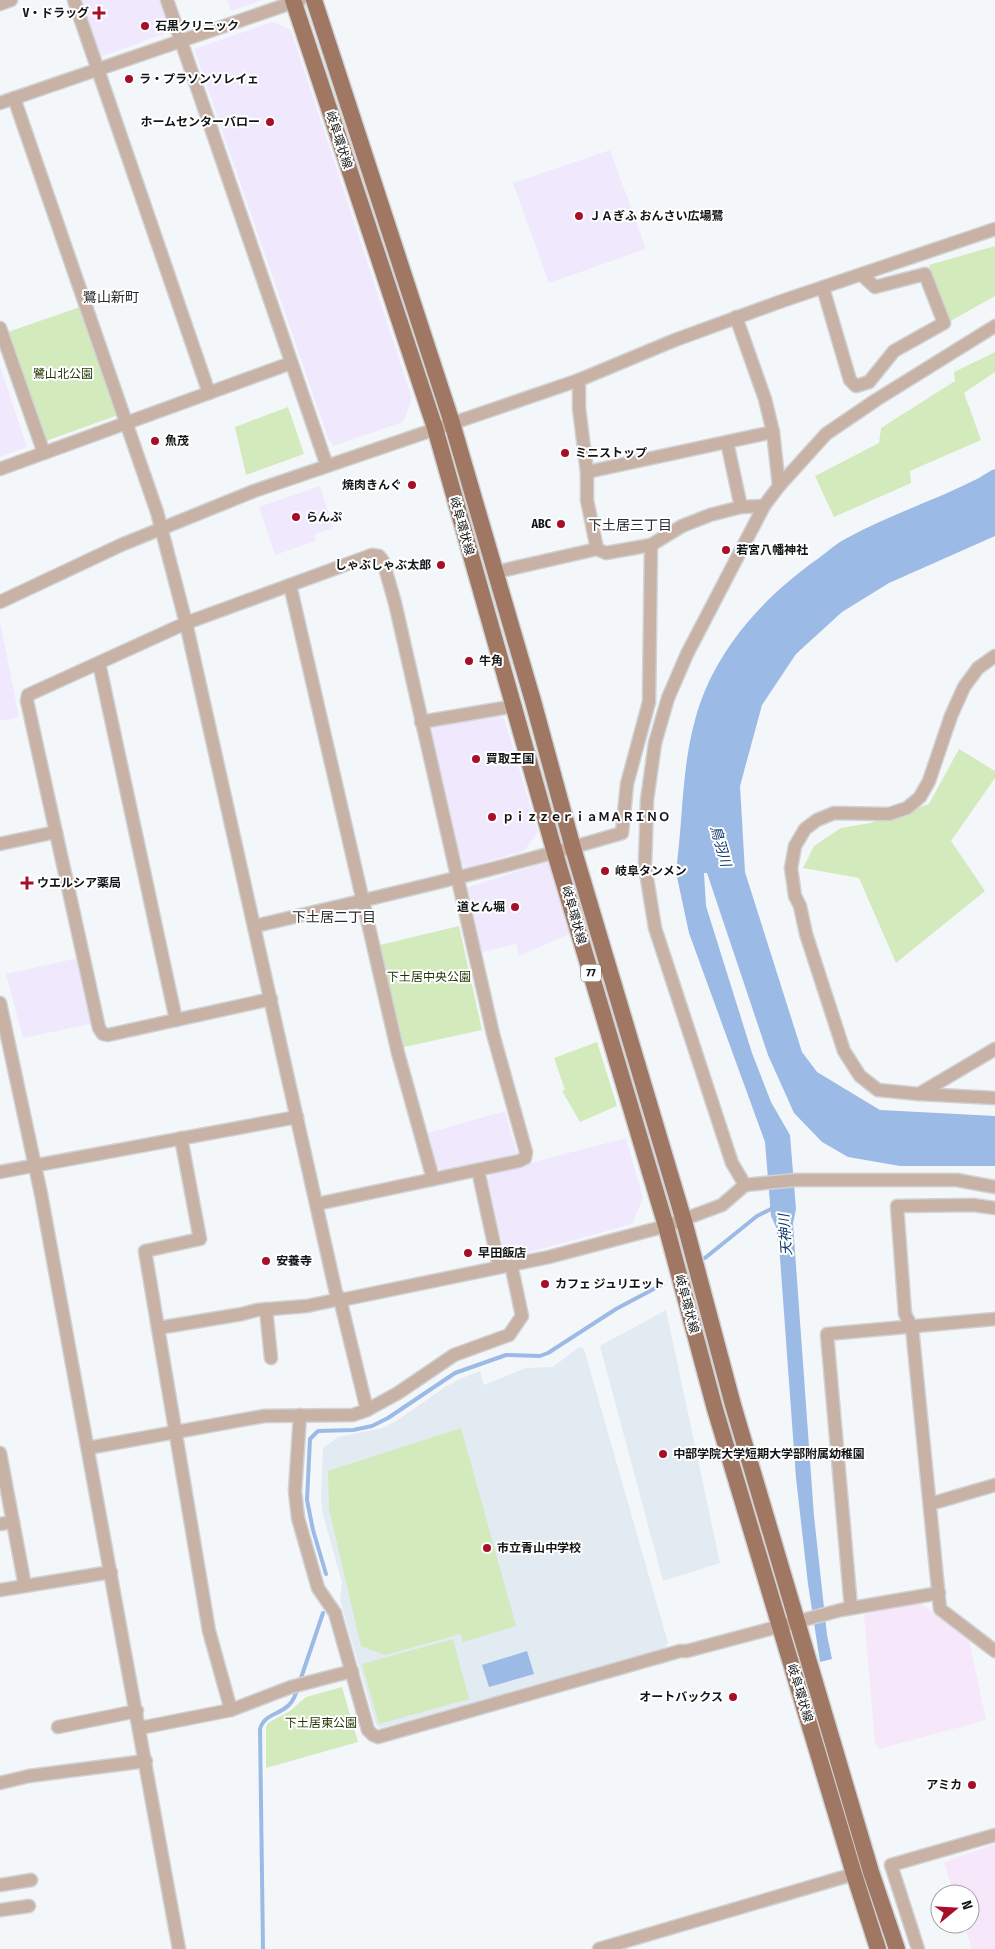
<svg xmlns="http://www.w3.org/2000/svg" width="995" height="1949" viewBox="0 0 995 1949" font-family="'Fira Sans Condensed','Noto Sans JP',sans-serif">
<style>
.commercial{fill:#f0e9fe}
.industrial{fill:#f6e7fa}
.built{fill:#e2eaf2}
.green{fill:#d3eabd}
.water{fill:#9cbae6}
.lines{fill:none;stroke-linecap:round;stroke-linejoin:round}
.stream{stroke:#9cbae6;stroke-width:4}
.minor-casing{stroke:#d0d3d5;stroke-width:15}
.major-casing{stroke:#d0d3d5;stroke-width:19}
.minor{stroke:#c8b1a5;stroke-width:12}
.major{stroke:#9f7762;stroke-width:16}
.poi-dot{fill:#a70f29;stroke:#fff;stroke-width:2}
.labels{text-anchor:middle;stroke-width:4;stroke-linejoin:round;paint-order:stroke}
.shield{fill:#fff;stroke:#5a5a5b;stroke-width:1}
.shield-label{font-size:11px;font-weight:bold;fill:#131415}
.poi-label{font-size:12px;font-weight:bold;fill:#131415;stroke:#fff;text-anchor:start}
.street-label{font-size:12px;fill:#131415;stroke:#fff}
.park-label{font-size:12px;fill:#1e3400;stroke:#fff}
.neighbourhood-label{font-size:14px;fill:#2b2c2e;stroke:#fff}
.water-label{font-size:14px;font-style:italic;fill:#11376b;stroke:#fff}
</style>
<rect width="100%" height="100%" fill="#f4f7f9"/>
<g class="commercial">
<path d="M80 0H161L169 24 166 33 103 56 98 54Z"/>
<path d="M227 0H262L231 11Z"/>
<path d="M273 22 291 30 412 398 403 422 333 446 328 438 194 49Z"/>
<path d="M610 150 646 249 549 283 513 183Z"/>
<path d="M0 366 27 447 0 457Z"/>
<path d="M320 486 333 528 315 534 316 541 275 555 259 507Z"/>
<path d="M0 621 19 717 0 721Z"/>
<path d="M500 716 504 718 538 832 524 851 466 868 461 863 429 729 433 726Z"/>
<path d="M550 861 572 933 519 956 516 944 478 953 462 889Z"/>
<path d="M78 958 91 1024 23 1038 6 974Z"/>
<path d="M505 1111 517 1154 442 1171 437 1168 428 1133Z"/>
<path d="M626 1138 643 1198 632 1224 509 1258 504 1253 488 1178 492 1173Z"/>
</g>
<g class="industrial">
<path d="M918 1601 969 1640 986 1720 879 1749 875 1743 864 1615Z"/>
<path d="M995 1844V1949H972L964 1924H970V1894H954L944 1862Z"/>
</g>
<g class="built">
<path d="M666 1310 720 1563 663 1581 600 1346Z"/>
<path d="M579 1347 584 1349 668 1643 664 1648 380 1728 376 1725 340 1600 342 1582 323 1515 321 1498 323 1448 338 1437 383 1428 398 1420 445 1387 462 1378 480 1371 484 1385 526 1368 553 1367Z"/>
</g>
<g class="green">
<path d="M995 246V296L947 323 929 265Z"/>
<path d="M80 307 118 415 46 441 8 332Z"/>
<path d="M995 352V372L964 393 981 440 910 471 911 483 834 517 815 476 879 443 881 428 955 381 954 372Z"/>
<path d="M288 407 304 454 246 475 235 427Z"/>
<path d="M959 749 995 771V778L951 841 985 891 896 963 859 878 803 868 814 846 841 828 870 823 929 804Z"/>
<path d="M459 926 482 1030 404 1047 380 945Z"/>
<path d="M597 1042 617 1106 580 1122 562 1091 565 1090 554 1058Z"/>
<path d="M461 1428 516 1626 463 1642 461 1634 385 1655 361 1646 329 1509 328 1471Z"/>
<path d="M453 1639 469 1699 379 1724 362 1664Z"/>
<path d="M342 1687 358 1742 266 1768V1727L268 1723 290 1711 306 1697Z"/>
</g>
<g class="water">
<path d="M995 469V536L889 583 842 612 796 654 762 705 740 786 745 872 802 1052 817 1072 880 1110 995 1116V1166H900L848 1157 822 1142 794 1113 768 1055 707 873H704L706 906 752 1053 771 1102 790 1135 796 1209 793 1224 814 1516 827 1635 832 1659 820 1662 808 1584 796 1478 780 1258 776 1227 771 1216 765 1142 689 933 677 877V863C683 815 682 767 695 720 713 652 763 597 819 558 828 551 837 543 847 538 889 515 936 500 979 478 984 475 989 471 995 469Z"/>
<path d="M527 1651 534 1674 489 1687 482 1665Z"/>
</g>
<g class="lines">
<g class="stream">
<path d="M705 1258 757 1216 773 1208"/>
<path d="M326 1574 313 1530 307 1500 310 1439 318 1431 353 1430 372 1426 388 1418 455 1373 506 1355 540 1356 548 1353 616 1309 663 1284"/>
<path d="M300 1681 323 1613"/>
<path d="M263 1949 260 1729C264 1714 279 1715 289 1705 294 1700 296 1694 298 1687"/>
</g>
<defs>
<g id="minor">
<path d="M74 0 209 393"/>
<path d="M167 0 327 466"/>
<path d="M0 4 11 0"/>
<path d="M14 98 157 512 186 623 336 1293 340 1299 367 1410"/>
<path d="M0 103 300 0"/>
<path d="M823 288 850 380 856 386 869 382 894 351 944 323 925 274 875 287 862 275"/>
<path d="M736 317 765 399 773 432 779 486"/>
<path d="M0 328 44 453"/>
<path d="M579 380V408L587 472V500L597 549"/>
<path d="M727 442 741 507"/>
<path d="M0 469 291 363"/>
<path d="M587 472 773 432"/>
<path d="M496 572 597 549 606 553 651 545 682 526 710 515 741 507 764 506"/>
<path d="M290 585 398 1053 433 1179"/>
<path d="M0 602 121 545 254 491 579 380 675 340 782 301 995 229"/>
<path d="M995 656 978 668 964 687 951 716 929 781 920 797 907 808 889 814 834 813 817 820 805 829 795 846 791 868 795 896 800 906 806 934 844 1051 860 1076 878 1090 919 1094 995 1098"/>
<path d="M99 663 176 1020"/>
<path d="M421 722 515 706"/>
<path d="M0 844 56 832"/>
<path d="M255 926C378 897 501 869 622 833L627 784 649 702 651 545"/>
<path d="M271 999 108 1035 103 1034 99 1028 27 701 28 695 186 623 372 555 379 556 383 561 395 603 493 1034 526 1152 525 1158 519 1161 317 1204"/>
<path d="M0 1003 41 1194 179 1949"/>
<path d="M919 1094 995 1049"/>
<path d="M181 1138 200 1239 145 1251 209 1631 231 1710"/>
<path d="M478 1170 499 1267"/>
<path d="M0 1172 297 1117"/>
<path d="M745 1185 732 1163 655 928 645 866 647 800 655 743 668 698 687 654 764 506 779 486 826 434 876 400 995 326"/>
<path d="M995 1208 973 1205 897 1206 905 1314 912 1327 940 1609 995 1651"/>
<path d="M266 1309 271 1358"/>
<path d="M158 1328 242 1314 257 1310 307 1306 340 1299H346L549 1257 666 1226 722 1205 745 1185 796 1180H957L995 1187"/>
<path d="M300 1415 295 1491 298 1518 318 1588 335 1613 368 1730 373 1735 378 1737 680 1651H687L841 1610 939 1593"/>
<path d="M88 1448 264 1416 353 1415 367 1410 398 1393 454 1355 509 1335 522 1316 511 1264"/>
<path d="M0 1453 25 1586"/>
<path d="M930 1504 995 1485"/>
<path d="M0 1524 13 1522"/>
<path d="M0 1590 111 1572"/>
<path d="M851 1608 827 1334 995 1319"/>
<path d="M58 1727 137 1711"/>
<path d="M140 1728 231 1710 291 1687 352 1671"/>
<path d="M0 1783 29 1776 146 1761"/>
<path d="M0 1885 31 1880"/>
<path d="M0 1910 29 1906"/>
<path d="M599 1949 854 1874"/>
<path d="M918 1949 891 1865 995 1835"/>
</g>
<g id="major">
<path d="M293 0 435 428 555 853 666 1226 715 1409 854 1874 878 1949"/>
<path d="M314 0 452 423 533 701 573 848 684 1221 733 1405 871 1872 897 1949"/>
</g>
</defs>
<use href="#minor" class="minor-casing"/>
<use href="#major" class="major-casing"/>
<use href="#minor" class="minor"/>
<use href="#major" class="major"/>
</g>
<g class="poi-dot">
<path d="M96.5 5.5h5v5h5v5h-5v5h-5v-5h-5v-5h5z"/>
<circle cx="145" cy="26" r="5"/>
<circle cx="129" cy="79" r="5"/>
<circle cx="270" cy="122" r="5"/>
<circle cx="579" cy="216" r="5"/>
<circle cx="155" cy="441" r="5"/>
<circle cx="565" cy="453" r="5"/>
<circle cx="412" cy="485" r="5"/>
<circle cx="296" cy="517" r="5"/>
<circle cx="561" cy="524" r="5"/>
<circle cx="726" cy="550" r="5"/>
<circle cx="441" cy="565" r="5"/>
<circle cx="469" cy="661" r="5"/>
<circle cx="476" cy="759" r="5"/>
<circle cx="492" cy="817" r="5"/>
<circle cx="605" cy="871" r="5"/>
<path d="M24.5 875.5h5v5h5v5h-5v5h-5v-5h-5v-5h5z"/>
<circle cx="515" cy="907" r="5"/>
<circle cx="468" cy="1253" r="5"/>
<circle cx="266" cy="1261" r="5"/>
<circle cx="545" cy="1284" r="5"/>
<circle cx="663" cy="1454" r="5"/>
<circle cx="487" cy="1548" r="5"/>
<circle cx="733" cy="1697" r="5"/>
<circle cx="972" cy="1785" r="5"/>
</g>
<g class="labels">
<rect class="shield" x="581" y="964.5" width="20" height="17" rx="4"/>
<g class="shield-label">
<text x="591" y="977">77</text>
</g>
<g class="poi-label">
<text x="89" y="17" text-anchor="end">V・ドラッグ</text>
<text x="155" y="30">石黒クリニック</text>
<text x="139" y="83">ラ・プラソンソレイェ</text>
<text x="260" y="126" text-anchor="end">ホームセンターバロー</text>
<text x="589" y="220">ＪＡぎふ おんさい広場鷺</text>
<text x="165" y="445">魚茂</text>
<text x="575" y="457">ミニストップ</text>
<text x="402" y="489" text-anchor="end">焼肉きんぐ</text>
<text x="306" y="521">らんぷ</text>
<text x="551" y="528" text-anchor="end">ABC</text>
<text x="736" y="554">若宮八幡神社</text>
<text x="431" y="569" text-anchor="end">しゃぶしゃぶ太郎</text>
<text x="479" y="665">牛角</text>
<text x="486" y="763">買取王国</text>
<text x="502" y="821">ｐｉｚｚｅｒｉａＭＡＲＩＮＯ</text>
<text x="615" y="875">岐阜タンメン</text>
<text x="37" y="887">ウエルシア薬局</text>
<text x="505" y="911" text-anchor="end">道とん堀</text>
<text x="478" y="1257">早田飯店</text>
<text x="276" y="1265">安養寺</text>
<text x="555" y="1288">カフェ ジュリエット</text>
<text x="673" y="1458">中部学院大学短期大学部附属幼稚園</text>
<text x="497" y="1552">市立青山中学校</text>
<text x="723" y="1701" text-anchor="end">オートバックス</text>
<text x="962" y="1789" text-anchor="end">アミカ</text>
</g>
<g class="street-label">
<text transform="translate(339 140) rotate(72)" y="4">岐阜環状線</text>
<text transform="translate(462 526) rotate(74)" y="4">岐阜環状線</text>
<text transform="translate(574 915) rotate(74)" y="4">岐阜環状線</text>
<text transform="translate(687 1304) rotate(75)" y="4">岐阜環状線</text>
<text transform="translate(800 1693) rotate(73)" y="4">岐阜環状線</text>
</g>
<g class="park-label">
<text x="63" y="378">鷺山北公園</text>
<text x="429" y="981">下土居中央公園</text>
<text x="321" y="1727">下土居東公園</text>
</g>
<g class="neighbourhood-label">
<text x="111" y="302">鷺山新町</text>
<text x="630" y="530">下土居三丁目</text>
<text x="334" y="922">下土居二丁目</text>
</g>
<g class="water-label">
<text transform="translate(721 846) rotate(74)" y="5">鳥羽川</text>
<text transform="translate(785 1235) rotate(-94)" y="5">天神川</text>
</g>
</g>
<g transform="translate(955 1909) rotate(72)"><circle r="24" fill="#ffffff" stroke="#a1a1a1"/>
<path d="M0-4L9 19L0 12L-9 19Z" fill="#a70f29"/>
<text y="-8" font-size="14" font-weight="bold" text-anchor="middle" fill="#131415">N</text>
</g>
</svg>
